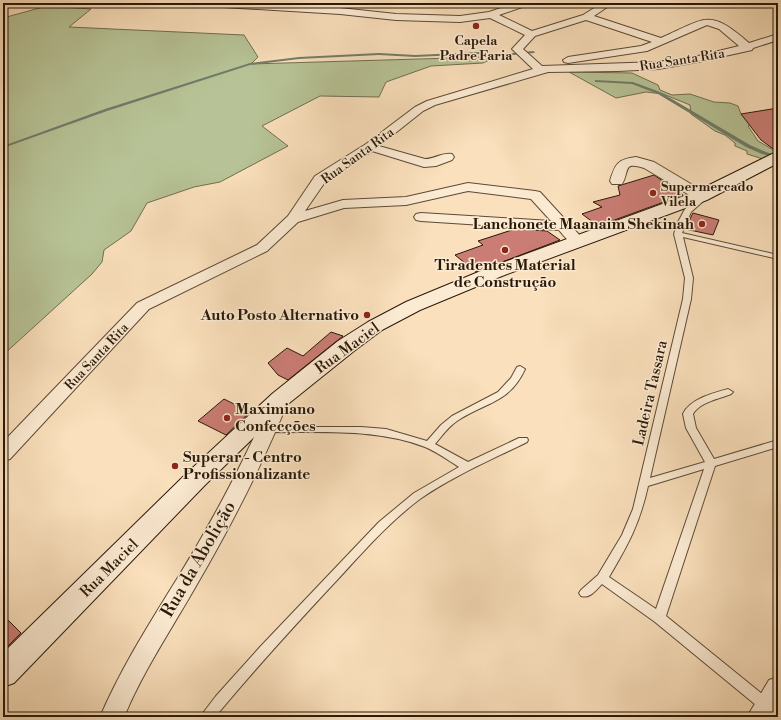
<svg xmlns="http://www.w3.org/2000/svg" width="781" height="720" viewBox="0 0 781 720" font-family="'Libre Bodoni',serif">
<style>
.green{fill:#b7c396;stroke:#706e4f}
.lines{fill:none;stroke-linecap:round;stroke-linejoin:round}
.stream{fill:#707c6a;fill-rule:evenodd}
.building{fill:#cb7d75;stroke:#291808}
.lane-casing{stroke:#5d4a35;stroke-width:2}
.street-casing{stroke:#5d4a35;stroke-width:2}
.secondary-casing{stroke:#291808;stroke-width:2}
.lane{fill:#fcebd3;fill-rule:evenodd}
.street{fill:#fcebd3;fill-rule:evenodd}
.secondary{fill:#fcebd3;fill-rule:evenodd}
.poi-dot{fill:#8f2418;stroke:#fcebd3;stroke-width:1.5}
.labels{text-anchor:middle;stroke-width:3;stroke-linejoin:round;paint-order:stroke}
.far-poi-label{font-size:13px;font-weight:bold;fill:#291808;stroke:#fcebd3}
.far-street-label{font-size:13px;fill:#291808;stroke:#fcebd3}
.poi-label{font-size:15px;font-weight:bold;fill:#291808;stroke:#fcebd3;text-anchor:end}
.street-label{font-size:15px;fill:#291808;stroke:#fcebd3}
.near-street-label{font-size:18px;fill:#291808;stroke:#fcebd3}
</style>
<rect width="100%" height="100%" fill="#fae0bc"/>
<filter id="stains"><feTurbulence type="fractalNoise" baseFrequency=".005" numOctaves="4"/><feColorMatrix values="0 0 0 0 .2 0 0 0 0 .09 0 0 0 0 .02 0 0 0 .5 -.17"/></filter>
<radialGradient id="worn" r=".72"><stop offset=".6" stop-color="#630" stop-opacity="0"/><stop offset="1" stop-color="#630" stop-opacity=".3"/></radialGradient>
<g class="green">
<path d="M47 6 91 9 69 27 244 35 258 57 251 64 486 57 491 59 483 63 431 66 386 82 379 97 320 96 262 126 288 146 220 182 194 187 147 203 131 231 104 250 102 262 92 274 3 355V18Z"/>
<path d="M569 72 632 73 658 85 660 90 672 95 690 94 714 102 730 103 738 106 741 114 755 124 748 126 758 141 777 152 763 159 747 154V151L735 146V143L725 135 715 131 691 114 690 105 663 94 646 92 616 98Z"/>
</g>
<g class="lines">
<g class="stream">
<path d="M533 51 535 52 534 53 502 56 480 54 415 57 379 55 299 59 250 65 107 111 3 148V146L105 109 250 63 299 57 379 53 415 55 480 52 502 54Z"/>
<path d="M595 80 633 82 660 92 750 145 766 152 778 156V158L762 154 746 147 658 94 632 84 596 82H595Z"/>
</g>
</g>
<g class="building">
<path d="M778 108V151H776L761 140 741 114Z"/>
<path d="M654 175 683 195 598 226 582 214 602 207 593 202 620 195 618 186Z"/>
<path d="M693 213 719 220 713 235 685 229Z"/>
<path d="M515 229 547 231 560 240 476 272 455 255 483 245 478 241Z"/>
<path d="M331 332 343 336 288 380 278 375 268 363 287 348 303 356Z"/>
<path d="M224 399 250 412 226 435 198 421Z"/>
<path d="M3 615 21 633 3 651Z"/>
</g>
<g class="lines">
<defs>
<g id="lane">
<path d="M702 194H705L709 196 691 212 682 233 778 255V259L683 237 693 278 691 299 650 478 705 462 686 428 683 414C690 399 713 393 728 389L733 392 731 394C719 399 700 402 693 414L696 428 714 459 778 440V447L715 466 666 616 772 702 773 706 772 710 767 712 762 710 655 622 602 584C596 590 590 599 581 596L579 593 581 590 598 575 622 535 633 509 683 299 685 278 674 234 678 222 685 209ZM704 469 656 609 609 577C628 545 640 523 648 486Z"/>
<path d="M520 366 525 369C509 404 485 402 457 421 448 427 442 436 435 444L468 462 519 438H527L528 440 527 442C491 460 453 476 420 499 389 522 364 551 338 579 296 624 254 670 215 717H200L216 696 260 647 379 522 414 493 459 467C448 460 437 452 425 447 375 428 320 433 268 432L265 431 263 429 265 427H361L386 429 427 441 441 425 452 416 498 392 511 378 517 367Z"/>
</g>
<g id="street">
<path d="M202 3H254L340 8 396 14 460 16 489 12 516 3H530L528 5 499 15 532 31 583 15 602 3H613L594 16 661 38C706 18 709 8 749 43L778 34V40L753 48 752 50 698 62 658 69 618 71 548 72 435 105 423 111 379 146 425 159C434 159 443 152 452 154L454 157 452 160 436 166 424 167 372 151 325 182 305 211 343 200 406 197 468 183 535 191 540 192 583 239 585 242 583 245C572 248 566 238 559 230L421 221 416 220 414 217 416 214 421 213 551 221 531 199 468 191 406 205 344 208 298 222 267 251 149 309 10 459 3 461V442L137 303 257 245 288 216 315 176 366 144 415 107 427 101 533 69 512 49 525 35 490 18 460 22 396 20 340 14 207 6ZM586 20 652 42 641 46 568 57 563 60 564 62 568 63 647 51 707 25 719 29 739 46 698 56 658 62 542 66 523 49 535 36Z"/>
<path d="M636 157 654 162 706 193 708 196 706 199H696L644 168C622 161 630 171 622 184H612L610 181C615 164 618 159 636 157Z"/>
<path d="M280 393 286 395 289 399C263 464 231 526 196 586 171 630 143 671 124 717H100C122 666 151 621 180 574 214 518 245 460 271 399L274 395Z"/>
<path d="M778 677V709L773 717H747L769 680Z"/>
</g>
<path id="secondary" d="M778 152V163L707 200 502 276 420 310 382 330 354 351 288 404 205 485 14 683 3 687V653L187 473 272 394 338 341 368 322 406 302 488 268 695 192 772 154Z"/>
</defs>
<use href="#lane" class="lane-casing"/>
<use href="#street" class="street-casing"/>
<use href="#secondary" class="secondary-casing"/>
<use href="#lane" class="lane"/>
<use href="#street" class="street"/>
<use href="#secondary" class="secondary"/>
</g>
<g class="poi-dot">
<circle cx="476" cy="26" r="4"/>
<circle cx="653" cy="193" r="4"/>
<circle cx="702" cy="224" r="4"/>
<circle cx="505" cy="250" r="4"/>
<circle cx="367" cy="315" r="4"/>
<circle cx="227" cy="418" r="4"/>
<circle cx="175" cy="466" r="4"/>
</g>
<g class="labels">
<g class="far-poi-label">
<text x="476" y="45">Capela<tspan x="476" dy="15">Padre Faria</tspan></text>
<text x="661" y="191" text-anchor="start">Supermercado<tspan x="661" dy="15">Vilela</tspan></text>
</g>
<g class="far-street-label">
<text transform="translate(682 59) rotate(-9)" y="5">Rua Santa Rita</text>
<text transform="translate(357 155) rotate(-36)" y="5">Rua Santa Rita</text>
<text transform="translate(96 356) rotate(-47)" y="5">Rua Santa Rita</text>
</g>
<g class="poi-label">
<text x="694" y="229">Lanchonete Maanaim Shekinah</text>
<text x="505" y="270" text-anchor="middle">Tiradentes Material<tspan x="505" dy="17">de Construção</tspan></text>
<text x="359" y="320">Auto Posto Alternativo</text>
<text x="235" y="414" text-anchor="start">Maximiano<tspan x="235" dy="17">Confecções</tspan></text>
<text x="183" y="462" text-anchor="start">Superar - Centro<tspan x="183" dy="17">Profissionalizante</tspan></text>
</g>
<g class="street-label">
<text transform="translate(347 348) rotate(-36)" y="5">Rua Maciel</text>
<text transform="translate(650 393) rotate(-77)" y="5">Ladeira Tassara</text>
<text transform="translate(109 568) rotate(-45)" y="5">Rua Maciel</text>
</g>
<g class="near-street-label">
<text transform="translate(198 559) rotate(-60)" y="6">Rua da Abolição</text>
</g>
</g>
<rect width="781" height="720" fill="none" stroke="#fae0bc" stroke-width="16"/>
<rect x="4" y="4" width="773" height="712" fill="none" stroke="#291808" stroke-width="2"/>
<rect x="8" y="8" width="765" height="704" fill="none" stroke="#291808"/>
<rect width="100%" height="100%" filter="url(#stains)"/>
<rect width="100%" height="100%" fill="url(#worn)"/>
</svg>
